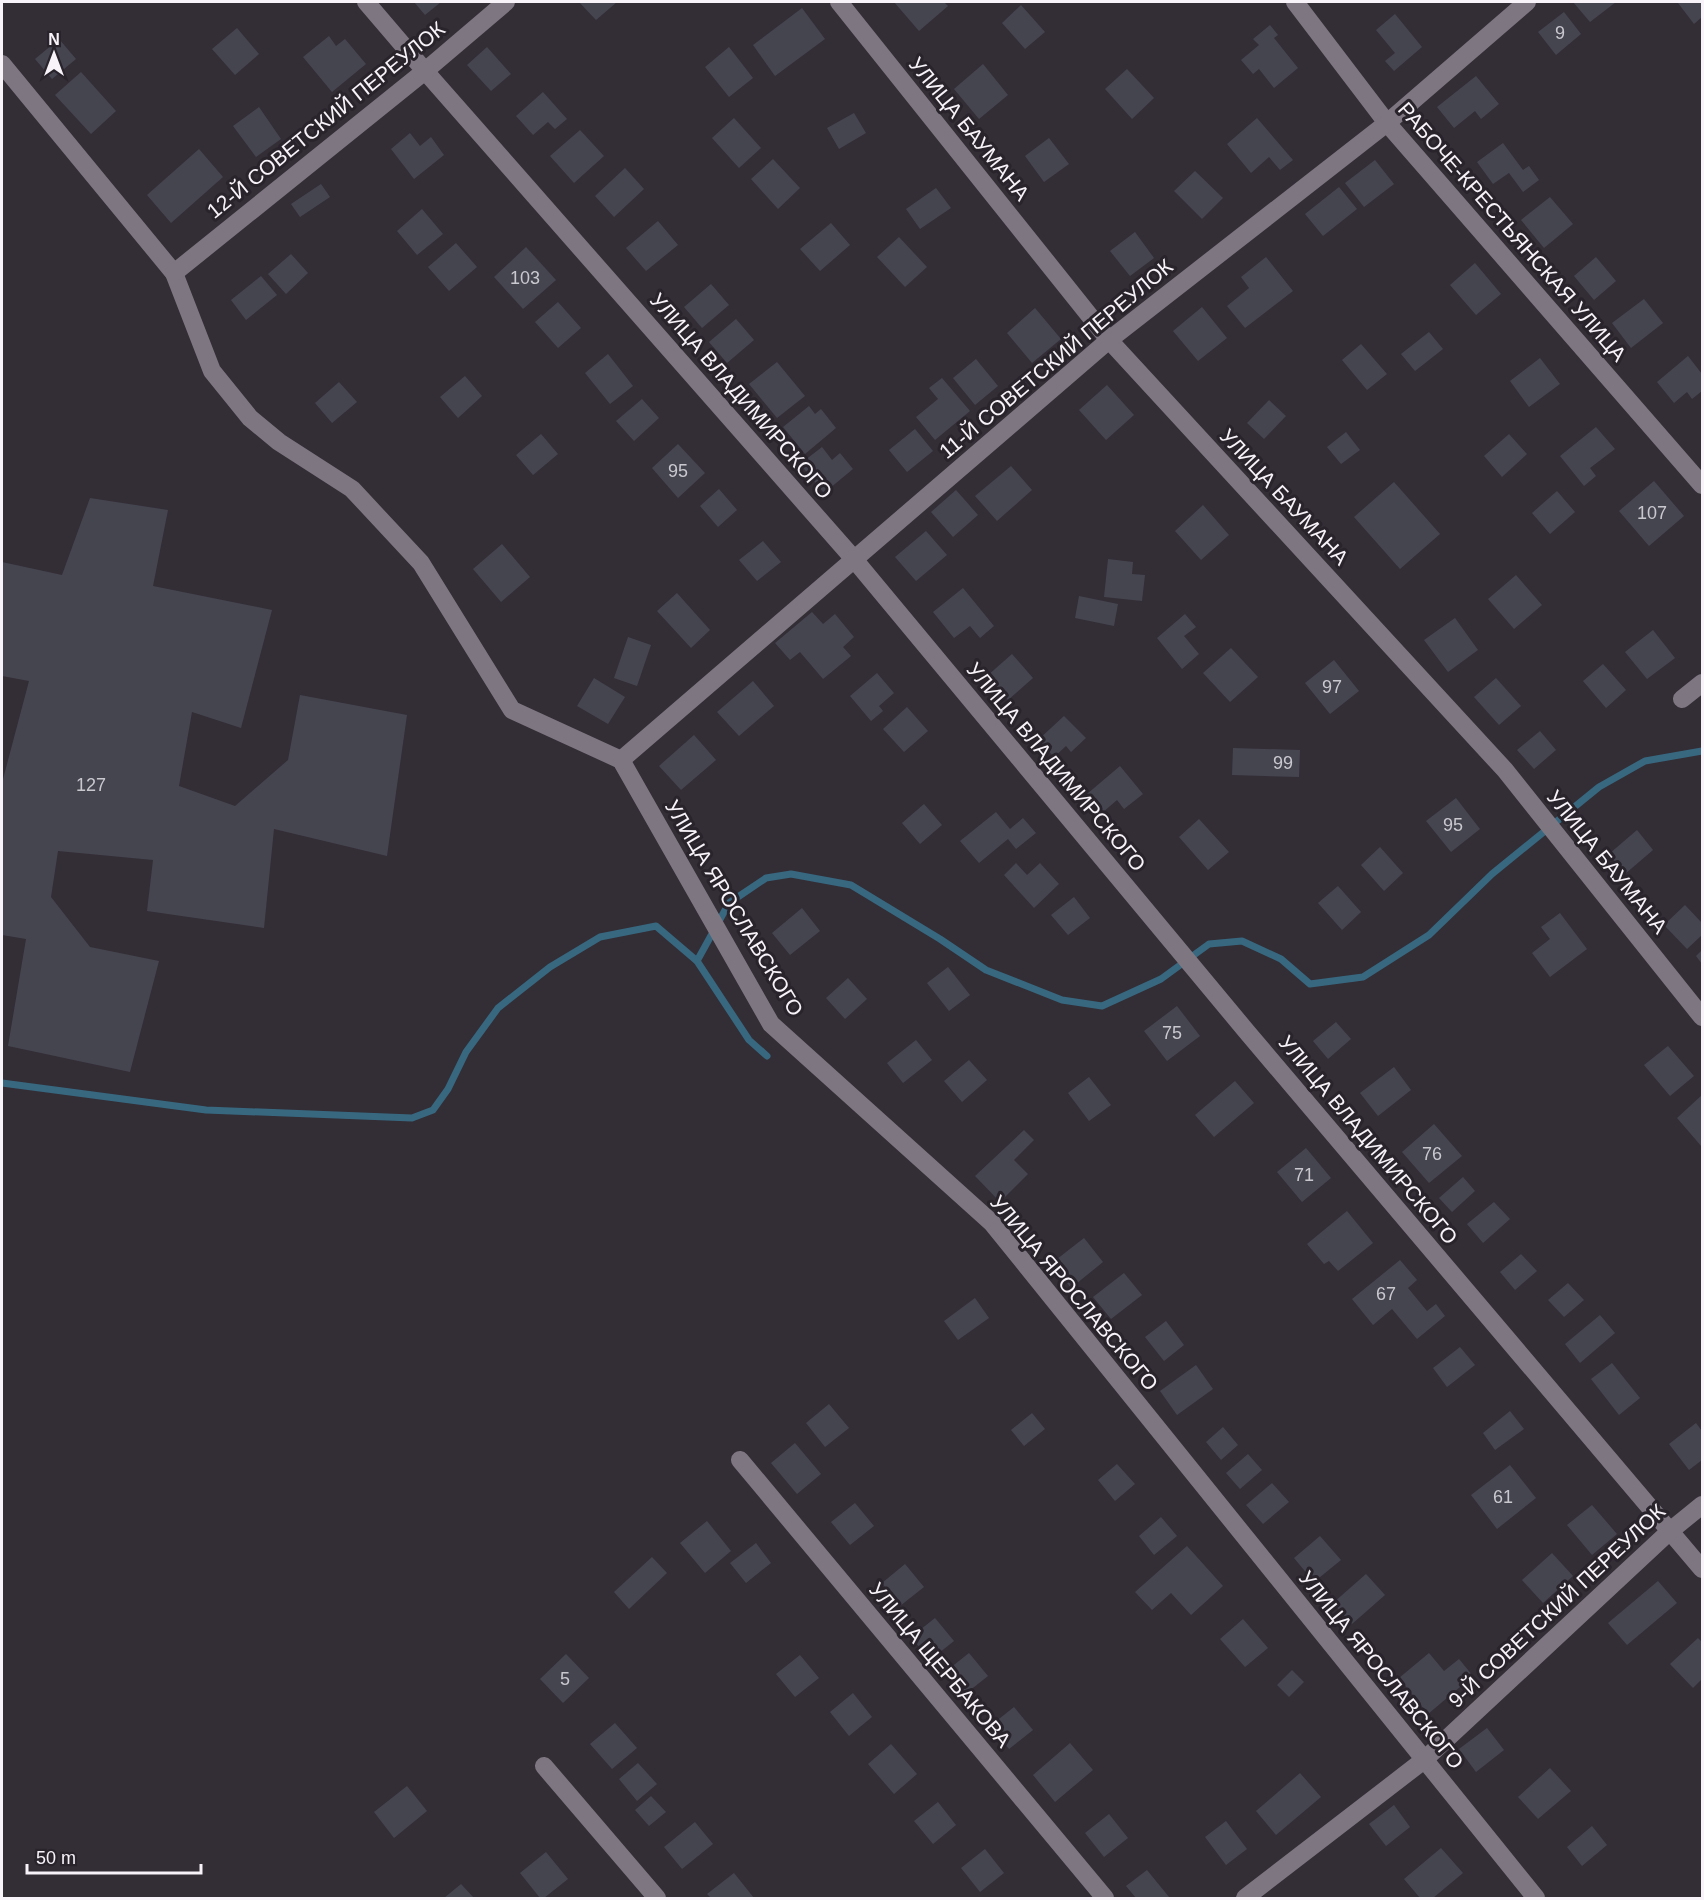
<svg xmlns="http://www.w3.org/2000/svg" width="1704" height="1900" viewBox="0 0 1704 1900" font-family="Arial,sans-serif">
<style>
.lines{fill:none;stroke-linecap:round;stroke-linejoin:round}
.stream{stroke:#37687f;stroke-width:7}
.building{fill:#454550}
.minor{stroke:#7e7782;stroke-width:18}
.labels{text-anchor:middle;stroke-width:6;stroke-linejoin:round;paint-order:stroke}
.number-label{font-size:18px;fill:#cac8cf}
.street-label{font-size:21px;fill:#f7f3f9;stroke:#29232c}
</style>
<rect width="100%" height="100%" fill="#332d36"/>
<g class="lines">
<g class="stream">
<path d="M697 961 729 903 766 878 791 874 851 885 940 939 986 970 1062 1000 1102 1006 1161 979 1209 944 1242 941 1281 959 1310 984 1363 977 1429 935 1492 874 1599 787 1645 761 1702 751"/>
<path d="M2 1083 206 1110 412 1118 433 1110 448 1089 466 1052 498 1008 550 967 600 937 656 926 697 961 749 1040 767 1056"/>
</g>
</g>
<g class="building">
<path d="M414 2H441L425 15Z"/>
<path d="M579 2H617L596 20Z"/>
<path d="M894 2H944L948 6 919 31Z"/>
<path d="M1573 2H1616L1590 22Z"/>
<path d="M1680 2H1702V17L1694 24 1678 3Z"/>
<path d="M1021 5 1045 32 1025 49 1002 23Z"/>
<path d="M802 8 825 39 775 76 753 45Z"/>
<path d="M1564 12 1581 34 1556 55 1538 32Z"/>
<path d="M1395 14 1422 47 1394 71 1385 61 1395 53 1376 30Z"/>
<path d="M1270 25 1278 35 1274 38 1298 68 1274 88 1259 69 1253 74 1241 60 1259 45 1253 39Z"/>
<path d="M237 28 259 54 235 75 212 49Z"/>
<path d="M329 36 336 46 345 39 366 64 332 92 303 57Z"/>
<path d="M59 39 76 59 52 79 35 59Z"/>
<path d="M487 47 511 74 491 91 467 65Z"/>
<path d="M729 47 753 78 729 97 705 67Z"/>
<path d="M983 64 1008 95 979 119 954 89Z"/>
<path d="M1127 69 1154 98 1132 119 1105 89Z"/>
<path d="M81 72 116 111 91 134 55 95Z"/>
<path d="M1476 76 1499 104 1481 119 1475 111 1454 128 1437 107Z"/>
<path d="M543 92 567 119 555 129 548 122 533 135 516 116Z"/>
<path d="M259 107 281 139 256 157 233 126Z"/>
<path d="M854 113 866 133 839 149 827 128Z"/>
<path d="M734 118 761 148 739 168 712 138Z"/>
<path d="M1257 118 1293 160 1280 170 1269 157 1251 173 1227 144Z"/>
<path d="M580 130 604 156 574 183 550 156Z"/>
<path d="M410 133 420 146 431 137 444 155 414 179 391 149Z"/>
<path d="M1049 138 1069 164 1044 182 1025 156Z"/>
<path d="M1503 143 1523 170 1529 166 1539 180 1523 192 1509 173 1493 184 1477 162Z"/>
<path d="M199 149 223 177 171 223 147 195Z"/>
<path d="M773 159 800 188 778 209 751 179Z"/>
<path d="M1375 160 1394 184 1364 207 1345 183Z"/>
<path d="M625 168 644 189 614 217 595 196Z"/>
<path d="M1195 171 1223 198 1202 219 1174 191Z"/>
<path d="M321 184 330 197 300 217 291 204Z"/>
<path d="M1339 187 1357 209 1323 236 1305 214Z"/>
<path d="M936 188 951 208 920 229 906 209Z"/>
<path d="M1550 197 1573 224 1544 248 1521 220Z"/>
<path d="M422 209 443 234 417 255 397 231Z"/>
<path d="M658 221 678 245 646 271 626 248Z"/>
<path d="M831 223 850 245 820 271 800 249Z"/>
<path d="M1135 232 1154 258 1130 276 1110 251Z"/>
<path d="M899 237 927 267 905 287 877 257Z"/>
<path d="M456 243 477 267 449 291 428 267Z"/>
<path d="M526 247 556 280 523 309 494 277Z"/>
<path d="M291 254 308 273 286 294 268 274Z"/>
<path d="M1266 257 1293 291 1245 328 1227 306 1249 288 1241 277Z"/>
<path d="M1596 257 1616 281 1594 300 1574 276Z"/>
<path d="M1475 263 1501 294 1476 315 1450 285Z"/>
<path d="M261 276 277 295 246 320 231 300Z"/>
<path d="M711 284 729 305 702 328 684 307Z"/>
<path d="M1644 299 1663 323 1631 348 1612 323Z"/>
<path d="M558 302 581 328 558 348 535 322Z"/>
<path d="M1202 307 1227 338 1198 361 1173 331Z"/>
<path d="M1035 308 1061 339 1032 363 1007 333Z"/>
<path d="M736 319 754 340 727 363 709 342Z"/>
<path d="M1429 332 1443 349 1415 371 1401 354Z"/>
<path d="M1361 344 1387 374 1367 390 1342 360Z"/>
<path d="M608 354 633 386 610 404 585 373Z"/>
<path d="M1688 356 1702 374V391L1692 399 1687 392 1674 403 1657 382Z"/>
<path d="M1540 358 1560 384 1529 407 1510 381Z"/>
<path d="M976 359 998 386 975 405 953 378Z"/>
<path d="M777 362 805 396 777 418 749 384Z"/>
<path d="M465 376 482 396 458 418 440 397Z"/>
<path d="M942 378 970 411 935 440 916 417 938 399 929 388Z"/>
<path d="M339 382 357 402 332 423 315 403Z"/>
<path d="M1107 385 1134 415 1106 440 1079 410Z"/>
<path d="M642 399 659 418 634 441 616 421Z"/>
<path d="M1269 400 1286 416 1264 439 1247 423Z"/>
<path d="M809 406 815 414 821 409 836 428 805 454 783 427Z"/>
<path d="M1596 427 1615 449 1590 468 1596 476 1584 486 1560 456Z"/>
<path d="M915 429 933 451 907 472 889 450Z"/>
<path d="M1346 432 1360 450 1341 464 1327 447Z"/>
<path d="M541 434 558 454 533 475 516 455Z"/>
<path d="M1509 434 1527 454 1502 477 1484 456Z"/>
<path d="M678 444 705 473 678 498 652 468Z"/>
<path d="M822 447 832 460 840 453 853 469 824 493 800 464Z"/>
<path d="M1011 466 1032 490 997 521 975 496Z"/>
<path d="M1654 481 1684 516 1649 546 1619 511Z"/>
<path d="M1394 482 1440 534 1400 569 1354 517Z"/>
<path d="M719 489 737 510 718 527 700 506Z"/>
<path d="M956 490 978 515 953 537 931 512Z"/>
<path d="M1557 491 1575 512 1550 534 1532 513Z"/>
<path d="M90 498 168 510 153 586 272 610 241 728 192 712 179 786 235 806 288 760 300 695 407 715 387 856 274 829 264 928 147 911 153 860 58 851 51 897 90 947 159 961 130 1072 8 1046 26 939 2 935V783L29 681 2 676V562L62 575Z"/>
<path d="M1203 505 1229 535 1201 560 1175 531Z"/>
<path d="M926 531 947 555 916 581 895 557Z"/>
<path d="M763 541 781 562 757 581 739 560Z"/>
<path d="M502 544 530 577 501 602 473 569Z"/>
<path d="M1108 559 1133 562 1132 574 1145 575 1142 601 1104 597Z"/>
<path d="M1516 575 1542 605 1514 629 1488 599Z"/>
<path d="M963 588 994 626 980 638 970 626 954 638 933 612Z"/>
<path d="M677 593 710 630 691 648 657 611Z"/>
<path d="M1079 596 1118 604 1114 626 1075 618Z"/>
<path d="M812 612 823 624 835 614 854 637 843 647 851 656 823 679 800 652 790 660 775 643Z"/>
<path d="M1185 614 1196 627 1184 636 1199 654 1182 669 1157 638Z"/>
<path d="M1455 618 1478 650 1448 672 1424 640Z"/>
<path d="M1653 630 1675 658 1647 679 1625 652Z"/>
<path d="M628 637 651 645 637 686 614 678Z"/>
<path d="M1231 648 1258 677 1230 702 1203 673Z"/>
<path d="M1012 654 1033 678 1008 700 987 676Z"/>
<path d="M1334 660 1359 691 1330 714 1305 683Z"/>
<path d="M1603 664 1626 690 1606 708 1583 681Z"/>
<path d="M877 673 894 693 879 706 883 711 871 721 850 696Z"/>
<path d="M594 678 625 697 608 724 577 706Z"/>
<path d="M1496 678 1521 706 1499 725 1474 697Z"/>
<path d="M753 681 774 706 739 736 717 712Z"/>
<path d="M907 707 928 731 904 752 883 729Z"/>
<path d="M1064 716 1086 738 1071 752 1066 746 1054 757 1038 740Z"/>
<path d="M1540 731 1556 750 1534 769 1517 750Z"/>
<path d="M694 735 716 760 681 790 659 766Z"/>
<path d="M1233 748 1300 750 1299 777 1232 775Z"/>
<path d="M1120 766 1143 794 1124 809 1117 800 1102 813 1087 794Z"/>
<path d="M1456 798 1480 829 1451 852 1426 821Z"/>
<path d="M924 804 942 825 920 844 902 823Z"/>
<path d="M996 812 1010 829 1023 818 1036 833 1016 849 1008 839 979 863 960 841Z"/>
<path d="M1199 819 1229 852 1208 870 1179 837Z"/>
<path d="M1637 830 1653 850 1625 874 1609 854Z"/>
<path d="M1380 847 1403 873 1384 891 1361 865Z"/>
<path d="M1016 863 1027 875 1040 863 1059 884 1034 908 1004 875Z"/>
<path d="M1338 886 1361 912 1342 930 1318 903Z"/>
<path d="M1074 897 1090 918 1068 935 1051 915Z"/>
<path d="M1685 905 1702 923V935L1687 949 1664 925Z"/>
<path d="M802 908 820 931 790 955 772 933Z"/>
<path d="M1560 913 1587 949 1550 977 1532 953 1550 939 1541 927Z"/>
<path d="M1702 950V964L1696 956Z"/>
<path d="M948 967 970 995 949 1011 927 983Z"/>
<path d="M848 978 867 999 845 1019 826 998Z"/>
<path d="M1177 1006 1200 1036 1167 1061 1144 1031Z"/>
<path d="M1336 1022 1351 1039 1328 1059 1313 1041Z"/>
<path d="M916 1040 932 1060 903 1083 887 1063Z"/>
<path d="M1668 1046 1694 1076 1670 1096 1644 1065Z"/>
<path d="M969 1060 987 1080 962 1102 944 1081Z"/>
<path d="M1394 1067 1411 1090 1378 1116 1360 1093Z"/>
<path d="M1089 1077 1111 1105 1089 1121 1068 1093Z"/>
<path d="M1235 1081 1254 1103 1214 1137 1195 1115Z"/>
<path d="M1702 1095V1147L1677 1118Z"/>
<path d="M1434 1124 1462 1156 1429 1183 1402 1152Z"/>
<path d="M1024 1130 1034 1140 1014 1160 1028 1174 1000 1202 975 1176Z"/>
<path d="M1306 1148 1331 1178 1302 1202 1277 1172Z"/>
<path d="M1463 1177 1475 1191 1452 1212 1439 1198Z"/>
<path d="M1494 1202 1510 1219 1483 1243 1467 1224Z"/>
<path d="M1347 1211 1373 1243 1338 1271 1329 1261 1324 1264 1307 1244Z"/>
<path d="M1084 1238 1103 1262 1071 1288 1052 1263Z"/>
<path d="M1521 1254 1537 1271 1515 1290 1500 1272Z"/>
<path d="M1400 1260 1417 1280 1408 1288 1427 1311 1436 1304 1445 1316 1417 1339 1392 1309 1373 1325 1352 1299Z"/>
<path d="M1124 1273 1142 1295 1111 1319 1093 1297Z"/>
<path d="M1568 1283 1584 1300 1564 1317 1548 1300Z"/>
<path d="M975 1298 989 1318 958 1340 944 1321Z"/>
<path d="M1600 1315 1615 1333 1580 1363 1565 1344Z"/>
<path d="M1166 1321 1184 1345 1164 1361 1145 1337Z"/>
<path d="M1460 1347 1475 1365 1447 1387 1433 1368Z"/>
<path d="M1612 1363 1640 1398 1619 1415 1591 1379Z"/>
<path d="M1196 1365 1213 1389 1177 1415 1160 1391Z"/>
<path d="M829 1404 849 1428 825 1447 806 1423Z"/>
<path d="M1510 1411 1524 1429 1495 1450 1483 1433Z"/>
<path d="M1032 1413 1045 1429 1024 1446 1011 1430Z"/>
<path d="M1696 1423 1702 1431V1460L1689 1470 1669 1444Z"/>
<path d="M1223 1427 1238 1445 1221 1460 1206 1442Z"/>
<path d="M795 1443 821 1474 797 1494 771 1463Z"/>
<path d="M1248 1454 1262 1470 1240 1489 1226 1473Z"/>
<path d="M1117 1464 1135 1484 1115 1501 1098 1480Z"/>
<path d="M1510 1465 1536 1498 1497 1529 1471 1495Z"/>
<path d="M1272 1483 1289 1502 1263 1524 1246 1505Z"/>
<path d="M855 1503 874 1526 850 1545 831 1522Z"/>
<path d="M1592 1505 1617 1534 1592 1555 1567 1525Z"/>
<path d="M1161 1517 1177 1536 1154 1555 1139 1536Z"/>
<path d="M707 1521 731 1551 705 1573 680 1543Z"/>
<path d="M1320 1536 1341 1560 1314 1582 1294 1558Z"/>
<path d="M756 1543 771 1563 746 1583 730 1563Z"/>
<path d="M1187 1546 1223 1586 1191 1615 1171 1593 1152 1610 1135 1592Z"/>
<path d="M1552 1553 1573 1576 1543 1603 1522 1580Z"/>
<path d="M652 1557 667 1573 629 1609 614 1592Z"/>
<path d="M905 1564 924 1587 900 1606 882 1583Z"/>
<path d="M1366 1574 1385 1595 1352 1624 1333 1603Z"/>
<path d="M1658 1581 1677 1603 1627 1645 1608 1623Z"/>
<path d="M935 1618 954 1641 930 1660 911 1637Z"/>
<path d="M1243 1619 1268 1648 1245 1667 1220 1639Z"/>
<path d="M1698 1638 1702 1642V1679L1693 1688 1670 1664Z"/>
<path d="M969 1653 988 1676 964 1695 945 1672Z"/>
<path d="M1429 1653 1444 1671 1459 1659 1473 1676 1428 1714 1399 1678Z"/>
<path d="M566 1654 589 1678 563 1703 540 1679Z"/>
<path d="M800 1655 819 1678 795 1697 776 1674Z"/>
<path d="M1292 1670 1304 1682 1289 1697 1277 1685Z"/>
<path d="M853 1693 872 1717 849 1736 830 1712Z"/>
<path d="M1014 1707 1033 1730 1009 1749 990 1726Z"/>
<path d="M615 1723 637 1748 612 1769 590 1744Z"/>
<path d="M1487 1728 1504 1750 1476 1772 1459 1749Z"/>
<path d="M1070 1743 1093 1770 1055 1802 1033 1775Z"/>
<path d="M891 1744 917 1774 894 1794 868 1764Z"/>
<path d="M638 1763 657 1784 637 1801 619 1779Z"/>
<path d="M1550 1768 1571 1791 1538 1819 1518 1797Z"/>
<path d="M1300 1773 1321 1797 1276 1835 1256 1811Z"/>
<path d="M407 1786 427 1811 394 1838 374 1812Z"/>
<path d="M651 1796 666 1812 649 1826 635 1810Z"/>
<path d="M938 1802 956 1825 933 1844 914 1821Z"/>
<path d="M1394 1805 1410 1827 1386 1846 1369 1824Z"/>
<path d="M1109 1814 1128 1838 1104 1857 1085 1833Z"/>
<path d="M1226 1821 1247 1849 1226 1865 1205 1837Z"/>
<path d="M695 1822 713 1844 682 1869 664 1847Z"/>
<path d="M1592 1826 1607 1845 1582 1866 1567 1847Z"/>
<path d="M1441 1848 1463 1873 1433 1898H1420L1404 1879Z"/>
<path d="M985 1849 1004 1873 980 1892 961 1868Z"/>
<path d="M546 1852 568 1879 544 1898H540L520 1873Z"/>
<path d="M1147 1870 1169 1897 1167 1898H1136L1126 1886Z"/>
<path d="M734 1873 754 1898H711L707 1894Z"/>
<path d="M461 1884 474 1898H444Z"/>
</g>
<g class="lines">
<g class="minor">
<path d="M366 2 425 71 853 558 1247 1032 1702 1569"/>
<path d="M839 2 1109 340 1505 770 1702 1017"/>
<path d="M1295 2 1387 123 1702 485"/>
<path d="M2 64 174 273 212 371 250 418 279 442 352 489 421 563 512 710 621 760 771 1024 992 1223 1536 1898"/>
<path d="M174 273 425 71 506 2"/>
<path d="M1682 699 1702 683"/>
<path d="M621 760 1109 340 1387 123 1527 2"/>
<path d="M740 1460 1105 1898"/>
<path d="M544 1766 657 1898"/>
<path d="M1245 1898 1424 1760 1670 1531 1702 1505"/>
</g>
</g>
<g class="labels">
<g class="number-label">
<text x="1560" y="39">9</text>
<text x="525" y="284">103</text>
<text x="678" y="477">95</text>
<text x="1652" y="519">107</text>
<text x="1332" y="693">97</text>
<text x="1283" y="769">99</text>
<text x="91" y="791">127</text>
<text x="1453" y="831">95</text>
<text x="1172" y="1039">75</text>
<text x="1432" y="1160">76</text>
<text x="1304" y="1181">71</text>
<text x="1386" y="1300">67</text>
<text x="1503" y="1503">61</text>
<text x="565" y="1685">5</text>
</g>
<g class="street-label">
<text transform="translate(326 120) rotate(-39)" y="7">12-Й СОВЕТСКИЙ ПЕРЕУЛОК</text>
<text transform="translate(969 129) rotate(51)" y="7">УЛИЦА БАУМАНА</text>
<text transform="translate(1512 232) rotate(49)" y="7">РАБОЧЕ-КРЕСТЬЯНСКАЯ УЛИЦА</text>
<text transform="translate(1056 359) rotate(-40)" y="7">11-Й СОВЕТСКИЙ ПЕРЕУЛОК</text>
<text transform="translate(741 396) rotate(49)" y="7">УЛИЦА ВЛАДИМИРСКОГО</text>
<text transform="translate(1284 497) rotate(47)" y="7">УЛИЦА БАУМАНА</text>
<text transform="translate(1056 767) rotate(50)" y="7">УЛИЦА ВЛАДИМИРСКОГО</text>
<text transform="translate(1607 862) rotate(51)" y="7">УЛИЦА БАУМАНА</text>
<text transform="translate(734 908) rotate(59)" y="7">УЛИЦА ЯРОСЛАВСКОГО</text>
<text transform="translate(1368 1140) rotate(50)" y="7">УЛИЦА ВЛАДИМИРСКОГО</text>
<text transform="translate(1074 1293) rotate(50)" y="7">УЛИЦА ЯРОСЛАВСКОГО</text>
<text transform="translate(1557 1606) rotate(-43)" y="7">9-Й СОВЕТСКИЙ ПЕРЕУЛОК</text>
<text transform="translate(940 1665) rotate(50)" y="7">УЛИЦА ЩЕРБАКОВА</text>
<text transform="translate(1381 1670) rotate(51)" y="7">УЛИЦА ЯРОСЛАВСКОГО</text>
</g>
</g>
<rect width="1704" height="1900" fill="none" stroke="#f7f3f9" stroke-width="6"/>
<g transform="translate(54 54)" stroke="#29232c" stroke-width="4.5" paint-order="stroke">
<path d="M0-4.5L10 22L0 15L-10 22Z" fill="#f7f3f9"/>
<text y="-9" font-size="16" font-weight="bold" text-anchor="middle" fill="#f7f3f9">N</text>
</g>
<path d="M27 1864v9h174v-9" fill="none" stroke="#f7f3f9" stroke-width="3"/>
<text x="36" y="1864" font-size="18" fill="#f7f3f9" stroke="#29232c" stroke-width="4.5" paint-order="stroke">50 m</text>
</svg>
